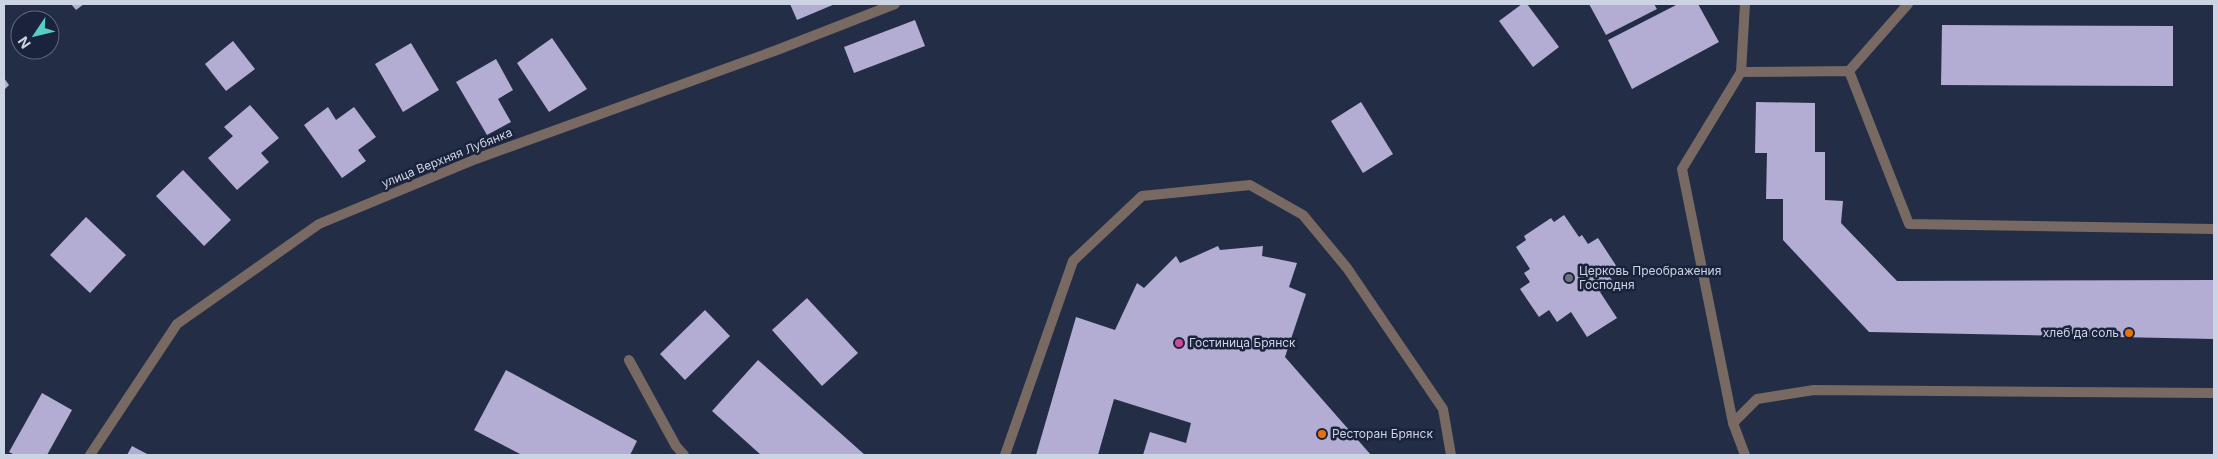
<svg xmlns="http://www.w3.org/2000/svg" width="2218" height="459" viewBox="0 0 2218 459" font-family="Inter,sans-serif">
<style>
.building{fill:#b3acd3}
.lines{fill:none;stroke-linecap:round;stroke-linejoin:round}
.lane{stroke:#786963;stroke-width:10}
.street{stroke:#786963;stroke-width:10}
.worship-dot{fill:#6b7280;stroke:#1a233b;stroke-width:2}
.food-dot{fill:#e8710a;stroke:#1a233b;stroke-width:2}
.hotel-dot{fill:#d1479c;stroke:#1a233b;stroke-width:2}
.labels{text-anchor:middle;stroke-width:5;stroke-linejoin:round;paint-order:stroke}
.street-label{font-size:12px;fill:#ccd3e3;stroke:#1a233b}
.poi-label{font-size:12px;fill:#ccd3e3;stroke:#1a233b;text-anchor:start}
</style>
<rect width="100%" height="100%" fill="#232d45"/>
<g class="building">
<path d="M71,4H84L76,10Z"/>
<path d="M790,4H835L797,20Z"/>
<path d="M1522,4H1527L1559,47L1533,67L1499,21Z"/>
<path d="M1589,4H1654L1657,9L1606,35Z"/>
<path d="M1678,4H1698L1719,42L1632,89L1608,40Z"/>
<path d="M915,20L925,46L854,73L844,47Z"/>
<path d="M1942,25L2173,26V86L1941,85Z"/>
<path d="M552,38L587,89L549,112L517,63Z"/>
<path d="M233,41L255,69L226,91L205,64Z"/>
<path d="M411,43L439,90L403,112L375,64Z"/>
<path d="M496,59L513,90L498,99L511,122L487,135L456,82Z"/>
<path d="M4,78L9,85L4,90Z"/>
<path d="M1361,102L1393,154L1363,173L1331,121Z"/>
<path d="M1756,102L1815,103V152H1825V200L1843,201L1841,223L1897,281L2214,280V339L1869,332L1783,240V199H1766L1767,153H1755Z"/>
<path d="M250,105L279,138L261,153L269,162L237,190L208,158L233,136L224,127Z"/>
<path d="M328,107L336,120L354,107L376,137L358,150L366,161L342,178L304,125Z"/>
<path d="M183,170L231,220L204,246L156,196Z"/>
<path d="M1564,215L1579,237L1582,235L1588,244L1598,238L1617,267L1607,273L1614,283L1600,292L1617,318L1587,337L1571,312L1557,322L1549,310L1539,317L1520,289L1530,282L1524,273L1530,269L1516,247L1526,240L1524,236L1551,218L1554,222Z"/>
<path d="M86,217L126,255L90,293L50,255Z"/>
<path d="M1218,246L1220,250L1263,246L1262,256L1297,263L1289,287L1306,294L1285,357L1371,455H1143L1150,432L1186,443L1191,423L1114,399L1098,455H1036L1076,317L1115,330L1137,283L1144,288L1176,256L1180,263Z"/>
<path d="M807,298L858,353L822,386L772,330Z"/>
<path d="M705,310L730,336L685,380L660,354Z"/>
<path d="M758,360L865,455H761L712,411Z"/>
<path d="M506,370L637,441L630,455H522L474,430Z"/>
<path d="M42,393L72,410L47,455H15L9,452Z"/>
<path d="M132,446L149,455H127Z"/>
</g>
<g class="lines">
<g class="lane">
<path d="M1849,71L1908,4"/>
<path d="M1741,72L1745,4"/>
<path d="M629,360L676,446L684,455"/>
<path d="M1733,423L1682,169L1741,72L1849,71L1909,224L2214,229"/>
<path d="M1005,455L1073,261L1142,196L1250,185L1303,215L1347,268L1443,409L1451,455"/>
<path d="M1745,455L1733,423L1757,399L1814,390L2214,393"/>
</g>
<path class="street" d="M90,455L177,324L319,224L476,159L777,50L895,4"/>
</g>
<circle class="worship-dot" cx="1569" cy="278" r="5"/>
<g class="food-dot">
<circle cx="2129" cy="333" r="5"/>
<circle cx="1322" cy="434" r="5"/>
</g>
<circle class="hotel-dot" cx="1179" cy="343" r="5"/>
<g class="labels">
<g class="street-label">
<text transform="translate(447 158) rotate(-22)" y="4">улица Верхняя Лубянка</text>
</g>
<g class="poi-label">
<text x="1579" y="275">Церковь Преображения<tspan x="1579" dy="14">Господня</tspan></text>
<text x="2119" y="337" text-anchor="end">хлеб да соль</text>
<text x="1189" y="347">Гостиница Брянск</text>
<text x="1332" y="438">Ресторан Брянск</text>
</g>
</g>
<rect width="2218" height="459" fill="none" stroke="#ccd3e3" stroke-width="10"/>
<g transform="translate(35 35) rotate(235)"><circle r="24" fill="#1a233b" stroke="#61697e"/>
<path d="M0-4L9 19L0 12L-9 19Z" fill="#56cec4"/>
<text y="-8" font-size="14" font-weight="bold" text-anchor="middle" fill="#ccd3e3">N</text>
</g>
</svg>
